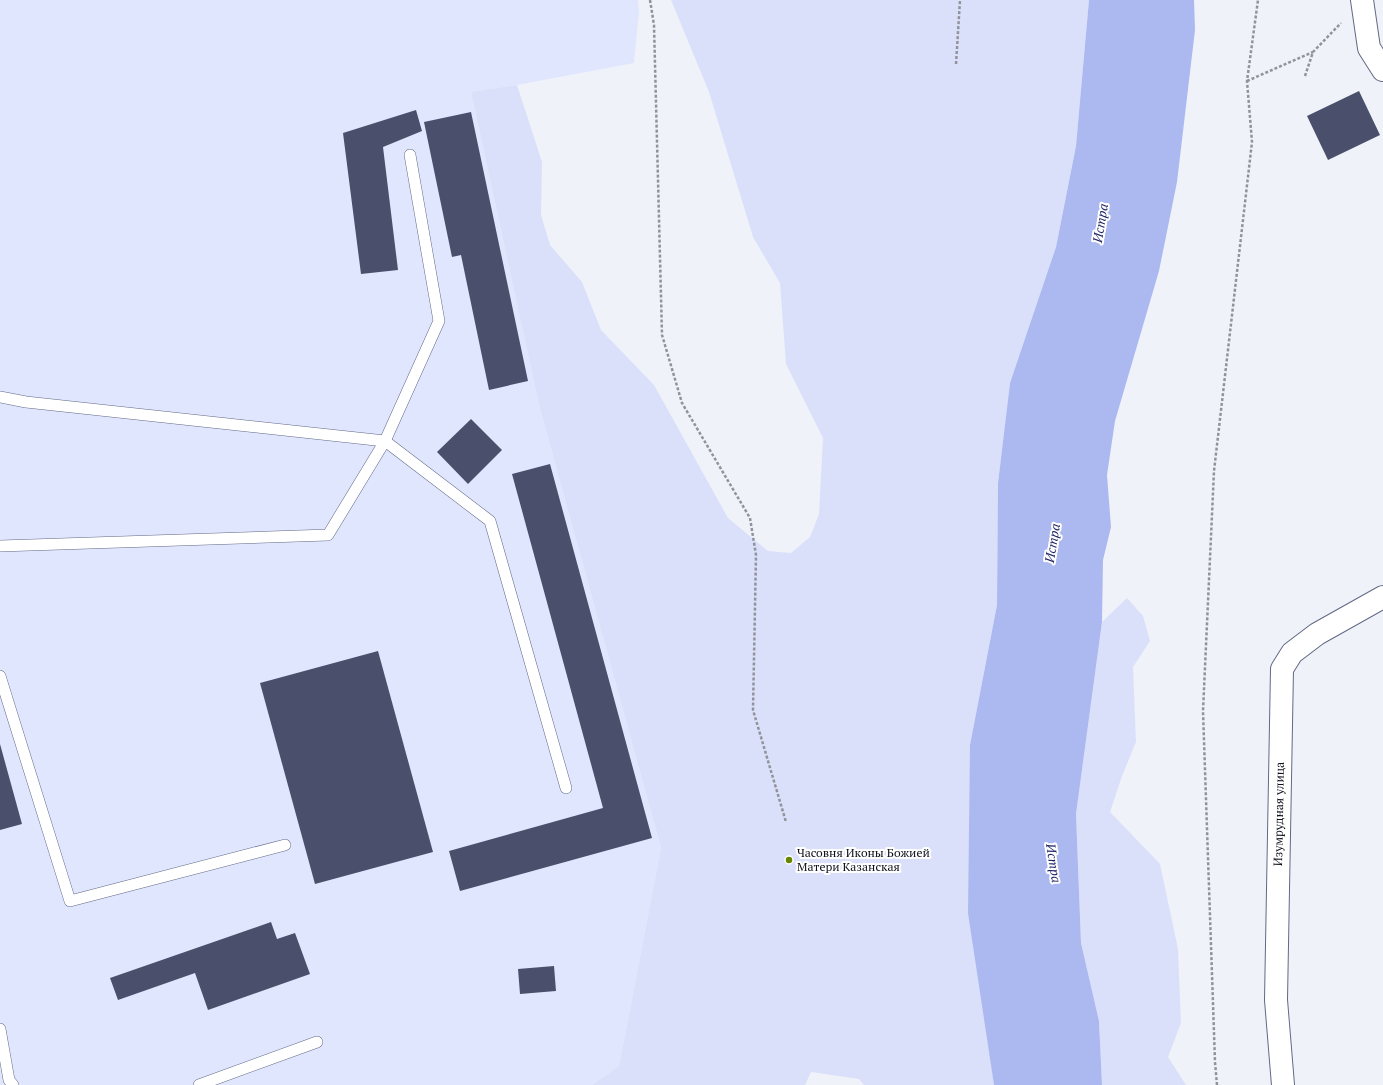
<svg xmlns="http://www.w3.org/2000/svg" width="1383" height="1085" viewBox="0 0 1383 1085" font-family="'PT Serif',serif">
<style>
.built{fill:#e0e6fe}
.green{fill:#dae0fa}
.water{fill:#acb9f0}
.building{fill:#4a506b}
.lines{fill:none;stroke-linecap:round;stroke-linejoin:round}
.lane-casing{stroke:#626985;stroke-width:12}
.street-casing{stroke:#626985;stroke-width:24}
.path{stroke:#91939b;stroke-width:2.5;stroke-dasharray:3 2;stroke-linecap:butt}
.lane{stroke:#fff;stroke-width:11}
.street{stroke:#fff;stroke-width:22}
.poi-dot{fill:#668600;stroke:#fff;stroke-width:1.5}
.labels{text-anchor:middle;stroke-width:4;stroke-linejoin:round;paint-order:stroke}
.street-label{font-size:12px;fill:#0e101b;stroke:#fff}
.poi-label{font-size:12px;fill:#0e101b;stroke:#fff;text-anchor:start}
.water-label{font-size:13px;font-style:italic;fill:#212766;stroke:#fff}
</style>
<rect width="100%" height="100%" fill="#f0f2f9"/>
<path class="built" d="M0,0H638L639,12L634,63L517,85L471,92L539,405L661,848L619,1066L592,1085H0Z"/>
<g class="green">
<path d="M671,0H1089L1076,146L1056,247L1010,383L998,483L997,605L970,745L986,1026L994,1085H864L859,1079L811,1072L805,1085H592L619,1066L661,848L539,405L471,92L517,85L542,162L541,215L550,245L582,282L601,330L654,385L728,518L768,551L791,553L810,537L819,514L823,438L786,364L780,283L753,237L709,92Z"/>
<path d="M1127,598L1143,616L1150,641L1133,667L1136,742L1122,776L1110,812L1160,864L1178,949L1181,1023L1168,1057L1186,1085H1102L1099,1021L1081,943L1076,814L1102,622Z"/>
</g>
<path class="water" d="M1089,0H1194L1195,30L1177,182L1159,271L1115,421L1107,475L1111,527L1103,560L1102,622L1076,814L1081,943L1099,1021L1102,1085H994L968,913L970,745L997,605L998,483L1010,383L1056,247L1076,146Z"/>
<g class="building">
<path d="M1359,91L1380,135L1328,160L1307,116Z"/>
<path d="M416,110L422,131L383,147L398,270L361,274L343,133Z"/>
<path d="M471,112L528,381L489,390L461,255L452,257L424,122Z"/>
<path d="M471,419L502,450L468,484L437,452Z"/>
<path d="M550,464L652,838L460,891L449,851L603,808L512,474Z"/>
<path d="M378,651L433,852L315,884L260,683Z"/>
<path d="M0,744L22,824L0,830Z"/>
<path d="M271,922L277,939L295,933L310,974L208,1010L195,973L118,1000L110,978Z"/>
<path d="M554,966L556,991L520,994L518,969Z"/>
</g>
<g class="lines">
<g class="lane-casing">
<g id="lane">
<path d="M0,397L26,402L385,441L439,321L410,155"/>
<path d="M0,546L328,535L385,441L490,521L566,788"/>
<path d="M0,676L70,901L285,845"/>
<path d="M0,1029L9,1080L13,1085"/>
<path d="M199,1085L317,1042"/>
</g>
</g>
<g class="street-casing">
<g id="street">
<path d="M1362,0L1369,48L1383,70"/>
<path d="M1283,1085L1276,1000L1282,669L1292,653L1317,634L1383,597"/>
</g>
</g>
<g class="path">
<path d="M650,0L654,25L662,335L682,403L750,518L756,555L753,710L786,822"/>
<path d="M956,64L960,0"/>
<path d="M1305,76L1313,52L1341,23"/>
<path d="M1247,81L1313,52"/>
<path d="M1217,1085L1215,1062L1203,711L1214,471L1252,142L1247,81L1258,0"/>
</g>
<use href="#lane" class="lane"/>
<use href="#street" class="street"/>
</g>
<circle class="poi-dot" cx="789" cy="860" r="4"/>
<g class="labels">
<g class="street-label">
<text transform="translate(1279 814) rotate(-89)" y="4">Изумрудная улица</text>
</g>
<g class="poi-label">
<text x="797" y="857">Часовня Иконы Божией<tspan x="797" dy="14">Матери Казанская</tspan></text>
</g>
<g class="water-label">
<text transform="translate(1100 223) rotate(-81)" y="5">Истра</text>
<text transform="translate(1052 543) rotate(-81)" y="5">Истра</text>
<text transform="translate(1054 863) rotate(81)" y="5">Истра</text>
</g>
</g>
</svg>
